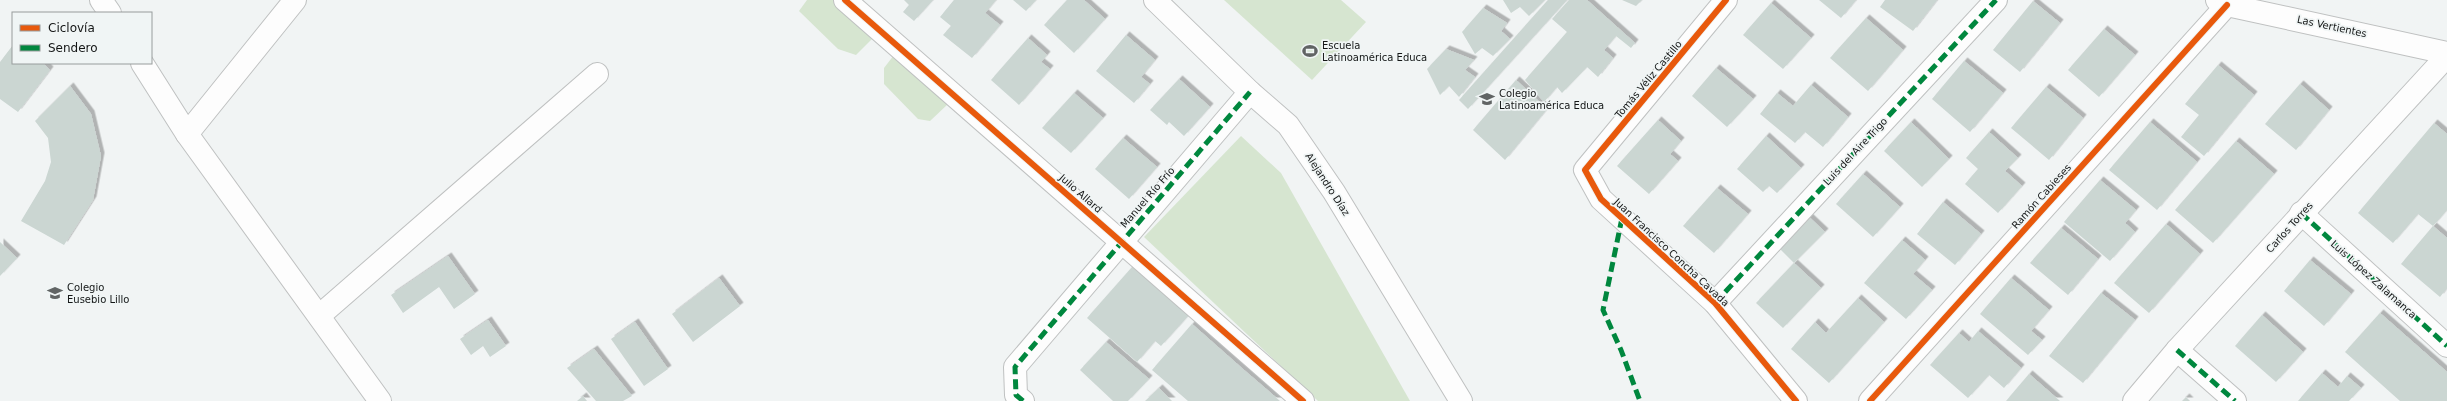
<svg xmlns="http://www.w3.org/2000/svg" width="2447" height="401" viewBox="0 0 2447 401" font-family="'DejaVu Sans',sans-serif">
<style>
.green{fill:#d6e5d0}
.building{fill:#cbd6d2;filter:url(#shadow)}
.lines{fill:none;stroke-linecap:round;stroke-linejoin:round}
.street-casing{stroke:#bfc1c1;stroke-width:24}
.street{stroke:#fdfdfd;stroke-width:22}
.quiet{stroke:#00873e;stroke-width:5;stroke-dasharray:10 5;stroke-linecap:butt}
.cycleway-casing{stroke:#f0f5f5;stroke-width:8}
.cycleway{stroke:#e8590c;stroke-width:6}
.labels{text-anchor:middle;stroke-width:3.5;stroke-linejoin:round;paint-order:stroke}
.street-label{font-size:10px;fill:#141616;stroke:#f0f5f5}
.poi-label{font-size:10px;fill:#141616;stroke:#f0f5f5;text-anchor:start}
</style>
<defs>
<filter id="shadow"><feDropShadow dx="3.5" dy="-3.5" stdDeviation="0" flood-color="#0004"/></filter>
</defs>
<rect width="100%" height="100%" fill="#f1f4f4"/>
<g class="green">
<path d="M807,0H833L874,37L856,55L838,49L799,11Z"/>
<path d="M1224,0H1341L1366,22L1312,80Z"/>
<path d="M894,55L948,104L930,121L918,119L884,84V68Z"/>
<path d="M1241,136L1281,173L1410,401H1318L1144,237Z"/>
</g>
<g class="building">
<path d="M904,0H933L914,21L903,12L909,5Z"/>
<path d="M954,0H996L985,13L1000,25L972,58L943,35L951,26L940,17Z"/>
<path d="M1013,0H1036L1026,11Z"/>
<path d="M1067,0H1084L1105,19L1074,53L1044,25Z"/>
<path d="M1503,0H1545L1529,16L1520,7L1511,13Z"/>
<path d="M1548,0H1567L1468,109L1459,100Z"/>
<path d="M1569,0H1587L1635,43L1631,48L1616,36L1604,50L1613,58L1598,77L1587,67L1562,93L1557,87L1544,102L1525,80L1567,32L1552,19Z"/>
<path d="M1622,0H1642L1636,6Z"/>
<path d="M1819,0H1856L1841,18Z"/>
<path d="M1885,0H1937L1913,31L1880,7Z"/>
<path d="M2033,1L2060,23L2020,72L1993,50Z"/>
<path d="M1771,3L1811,38L1783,69L1743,35Z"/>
<path d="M1483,8L1507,23L1501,31L1510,39L1493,56L1482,48L1475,54L1462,32Z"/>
<path d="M1866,18L1903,50L1868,91L1830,58Z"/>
<path d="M2104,29L2135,55L2099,97L2068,70Z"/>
<path d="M1126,35L1155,60L1141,77L1150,84L1134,103L1096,71Z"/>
<path d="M1028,38L1047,55L1041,62L1050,69L1019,105L991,80Z"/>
<path d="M13,45V63H43L50,70L18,112L0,99V62Z"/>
<path d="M1446,49L1474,60L1465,70L1475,77L1459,97L1449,86L1440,95L1427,69Z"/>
<path d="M1964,61L2003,93L1970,132L1932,99Z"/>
<path d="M2218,65L2254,95L2204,156L2181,137L2199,115L2185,104Z"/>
<path d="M1716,68L1753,99L1727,127L1692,96Z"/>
<path d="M1179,79L1210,107L1184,136L1169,122L1167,125L1150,110Z"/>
<path d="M1516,80L1547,109L1505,160L1473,130Z"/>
<path d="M2300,84L2329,110L2296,150L2265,124Z"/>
<path d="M1811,85L1848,117L1823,147L1805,132L1795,143L1760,114L1777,93L1793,106Z"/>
<path d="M70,86L91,114L101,156L93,200L64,245L21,221L45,181L51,162L48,138L35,121Z"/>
<path d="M2046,87L2083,118L2049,160L2011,128Z"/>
<path d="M1074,93L1103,118L1071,153L1042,128Z"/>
<path d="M1658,120L1681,141L1670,154L1678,161L1649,194L1617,166Z"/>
<path d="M1911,122L1949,159L1922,187L1884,151Z"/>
<path d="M2150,122L2197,162L2157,210L2109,170Z"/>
<path d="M2434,123L2447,134V210L2433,226L2418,214L2393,243L2358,213Z"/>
<path d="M1989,132L2018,158L2005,171L2022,186L1998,213L1965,184L1978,169L1966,158Z"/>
<path d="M1766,136L1801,168L1777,193L1769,186L1763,192L1737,169Z"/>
<path d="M1123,138L1157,167L1129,199L1095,169Z"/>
<path d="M2236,141L2274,174L2213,243L2175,210Z"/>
<path d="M1863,174L1900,207L1873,237L1836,204Z"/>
<path d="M2100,180L2136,210L2125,223L2135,232L2110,261L2064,222Z"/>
<path d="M1717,188L1748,214L1714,253L1683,226Z"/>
<path d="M1943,202L1981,234L1955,265L1917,234Z"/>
<path d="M1808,216L1825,232L1794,263L1778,247Z"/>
<path d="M2166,224L2200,254L2149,313L2114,283Z"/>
<path d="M2433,226L2447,238V288L2440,297L2401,264Z"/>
<path d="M2061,228L2098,259L2068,295L2030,263Z"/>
<path d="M1902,240L1925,260L1913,274L1932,290L1906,319L1864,283Z"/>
<path d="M0,242L17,258L0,276Z"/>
<path d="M448,256L475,294L454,309L439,287L403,313L391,295Z"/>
<path d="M2310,260L2351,294L2324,326L2284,291Z"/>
<path d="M1794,263L1821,288L1783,328L1756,303Z"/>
<path d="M1133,266L1189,315L1161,346L1155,341L1137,362L1087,318Z"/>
<path d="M719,278L740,306L693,342L672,314Z"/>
<path d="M2011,278L2049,310L2031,331L2042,340L2028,355L1980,314Z"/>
<path d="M2101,293L2135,320L2083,383L2049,356Z"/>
<path d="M1858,298L1884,322L1829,383L1791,349L1815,322L1826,333Z"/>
<path d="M2380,313L2447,372V401H2400L2345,352Z"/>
<path d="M2262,315L2303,352L2276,382L2235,346Z"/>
<path d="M488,320L506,346L490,357L483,346L471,355L460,339Z"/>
<path d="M635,322L668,369L644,386L611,339Z"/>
<path d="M1192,324L1244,370L1280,401H1188L1152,370Z"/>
<path d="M1978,331L2021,368L2004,388L1989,375L1968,398L1930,365L1959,333L1969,342Z"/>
<path d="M1106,342L1149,379L1128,401H1113L1080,370Z"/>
<path d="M594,349L632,396L623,401H596L567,368Z"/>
<path d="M2322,373L2338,387L2347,376L2361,388L2349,401H2298Z"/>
<path d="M2029,374L2060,401H2006Z"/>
<path d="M1159,388L1172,401H1145Z"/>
<path d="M583,396L587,401H577Z"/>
<path d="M2186,397L2190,401H2182Z"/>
</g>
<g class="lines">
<g class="street-casing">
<g id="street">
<path d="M101,0L110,13"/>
<path d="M845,0L1303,401"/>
<path d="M1155,0L1250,92L1288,125L1334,192L1461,401"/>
<path d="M1726,0L1585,170L1601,199L1715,303L1796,401"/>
<path d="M2217,0L2227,5L2447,53"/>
<path d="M142,63L187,134L380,401"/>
<path d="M187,134L295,0"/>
<path d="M2301,213L2447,346"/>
<path d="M1715,303L1996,0"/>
<path d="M319,316L597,74"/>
<path d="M2177,350L2235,401"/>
<path d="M1023,401L1016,395L1015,367L1250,92"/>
<path d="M1870,401L2227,5"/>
<path d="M2134,401L2177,350L2447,56"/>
</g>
</g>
<use href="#street" class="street"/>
<g class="quiet">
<path d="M2301,213L2447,346"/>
<path d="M1622,218L1603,310L1621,350L1640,401"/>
<path d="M1715,303L1996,0"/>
<path d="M2177,350L2235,401"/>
<path d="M1023,401L1016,395L1015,367L1250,92"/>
</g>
<g class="cycleway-casing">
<g id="cycleway">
<path d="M845,0L1303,401"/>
<path d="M1726,0L1585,170L1601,199L1715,303L1796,401"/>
<path d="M1870,401L2227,5"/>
</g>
</g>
<use href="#cycleway" class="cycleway"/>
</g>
<defs>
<g id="stadium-bare" transform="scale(1.2)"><path d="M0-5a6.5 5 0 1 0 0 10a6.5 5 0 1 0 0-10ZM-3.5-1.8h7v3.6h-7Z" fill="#616464" stroke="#f0f5f5" stroke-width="2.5" paint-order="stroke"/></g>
<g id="school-bare" transform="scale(1.2)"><path d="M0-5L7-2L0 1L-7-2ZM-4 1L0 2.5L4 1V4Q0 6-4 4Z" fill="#616464" stroke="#f0f5f5" stroke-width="2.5" paint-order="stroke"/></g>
</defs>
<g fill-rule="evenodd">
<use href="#stadium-bare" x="1310" y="51"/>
<use href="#school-bare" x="1487" y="99"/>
<use href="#school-bare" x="55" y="293"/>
</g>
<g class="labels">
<g class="street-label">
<text transform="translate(2332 26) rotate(12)" y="4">Las Vertientes</text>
<text transform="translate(1648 79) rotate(-50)" y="4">Tomás Véliz Castillo</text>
<text transform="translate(1855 151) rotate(-47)" y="4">Luis del Aire Trigo</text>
<text transform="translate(1328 184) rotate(57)" y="4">Alejandro Díaz</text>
<text transform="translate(1081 193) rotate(41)" y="4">Julio Allard</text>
<text transform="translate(2041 196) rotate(-48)" y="4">Ramón Cabieses</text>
<text transform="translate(1147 197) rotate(-49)" y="4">Manuel Río Frío</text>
<text transform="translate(2289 227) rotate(-48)" y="4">Carlos Torres</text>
<text transform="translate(1672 252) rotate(43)" y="4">Juan Francisco Concha Cavada</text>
<text transform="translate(2374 279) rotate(42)" y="4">Luis López Zalamanca</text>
</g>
<g class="poi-label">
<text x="1322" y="49">Escuela<tspan x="1322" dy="12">Latinoamérica Educa</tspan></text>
<text x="1499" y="97">Colegio<tspan x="1499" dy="12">Latinoamérica Educa</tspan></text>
<text x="67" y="291">Colegio<tspan x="67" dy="12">Eusebio Lillo</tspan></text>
</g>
</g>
<rect x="12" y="12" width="140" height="52" fill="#f0f5f5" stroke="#989c9c"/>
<rect x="20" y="25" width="20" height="6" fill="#e8590c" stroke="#989c9c"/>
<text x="48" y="32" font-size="12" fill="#141616">Ciclovía</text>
<rect x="20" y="45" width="20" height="6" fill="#00873e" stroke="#989c9c"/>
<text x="48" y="52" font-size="12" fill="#141616">Sendero</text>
</svg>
